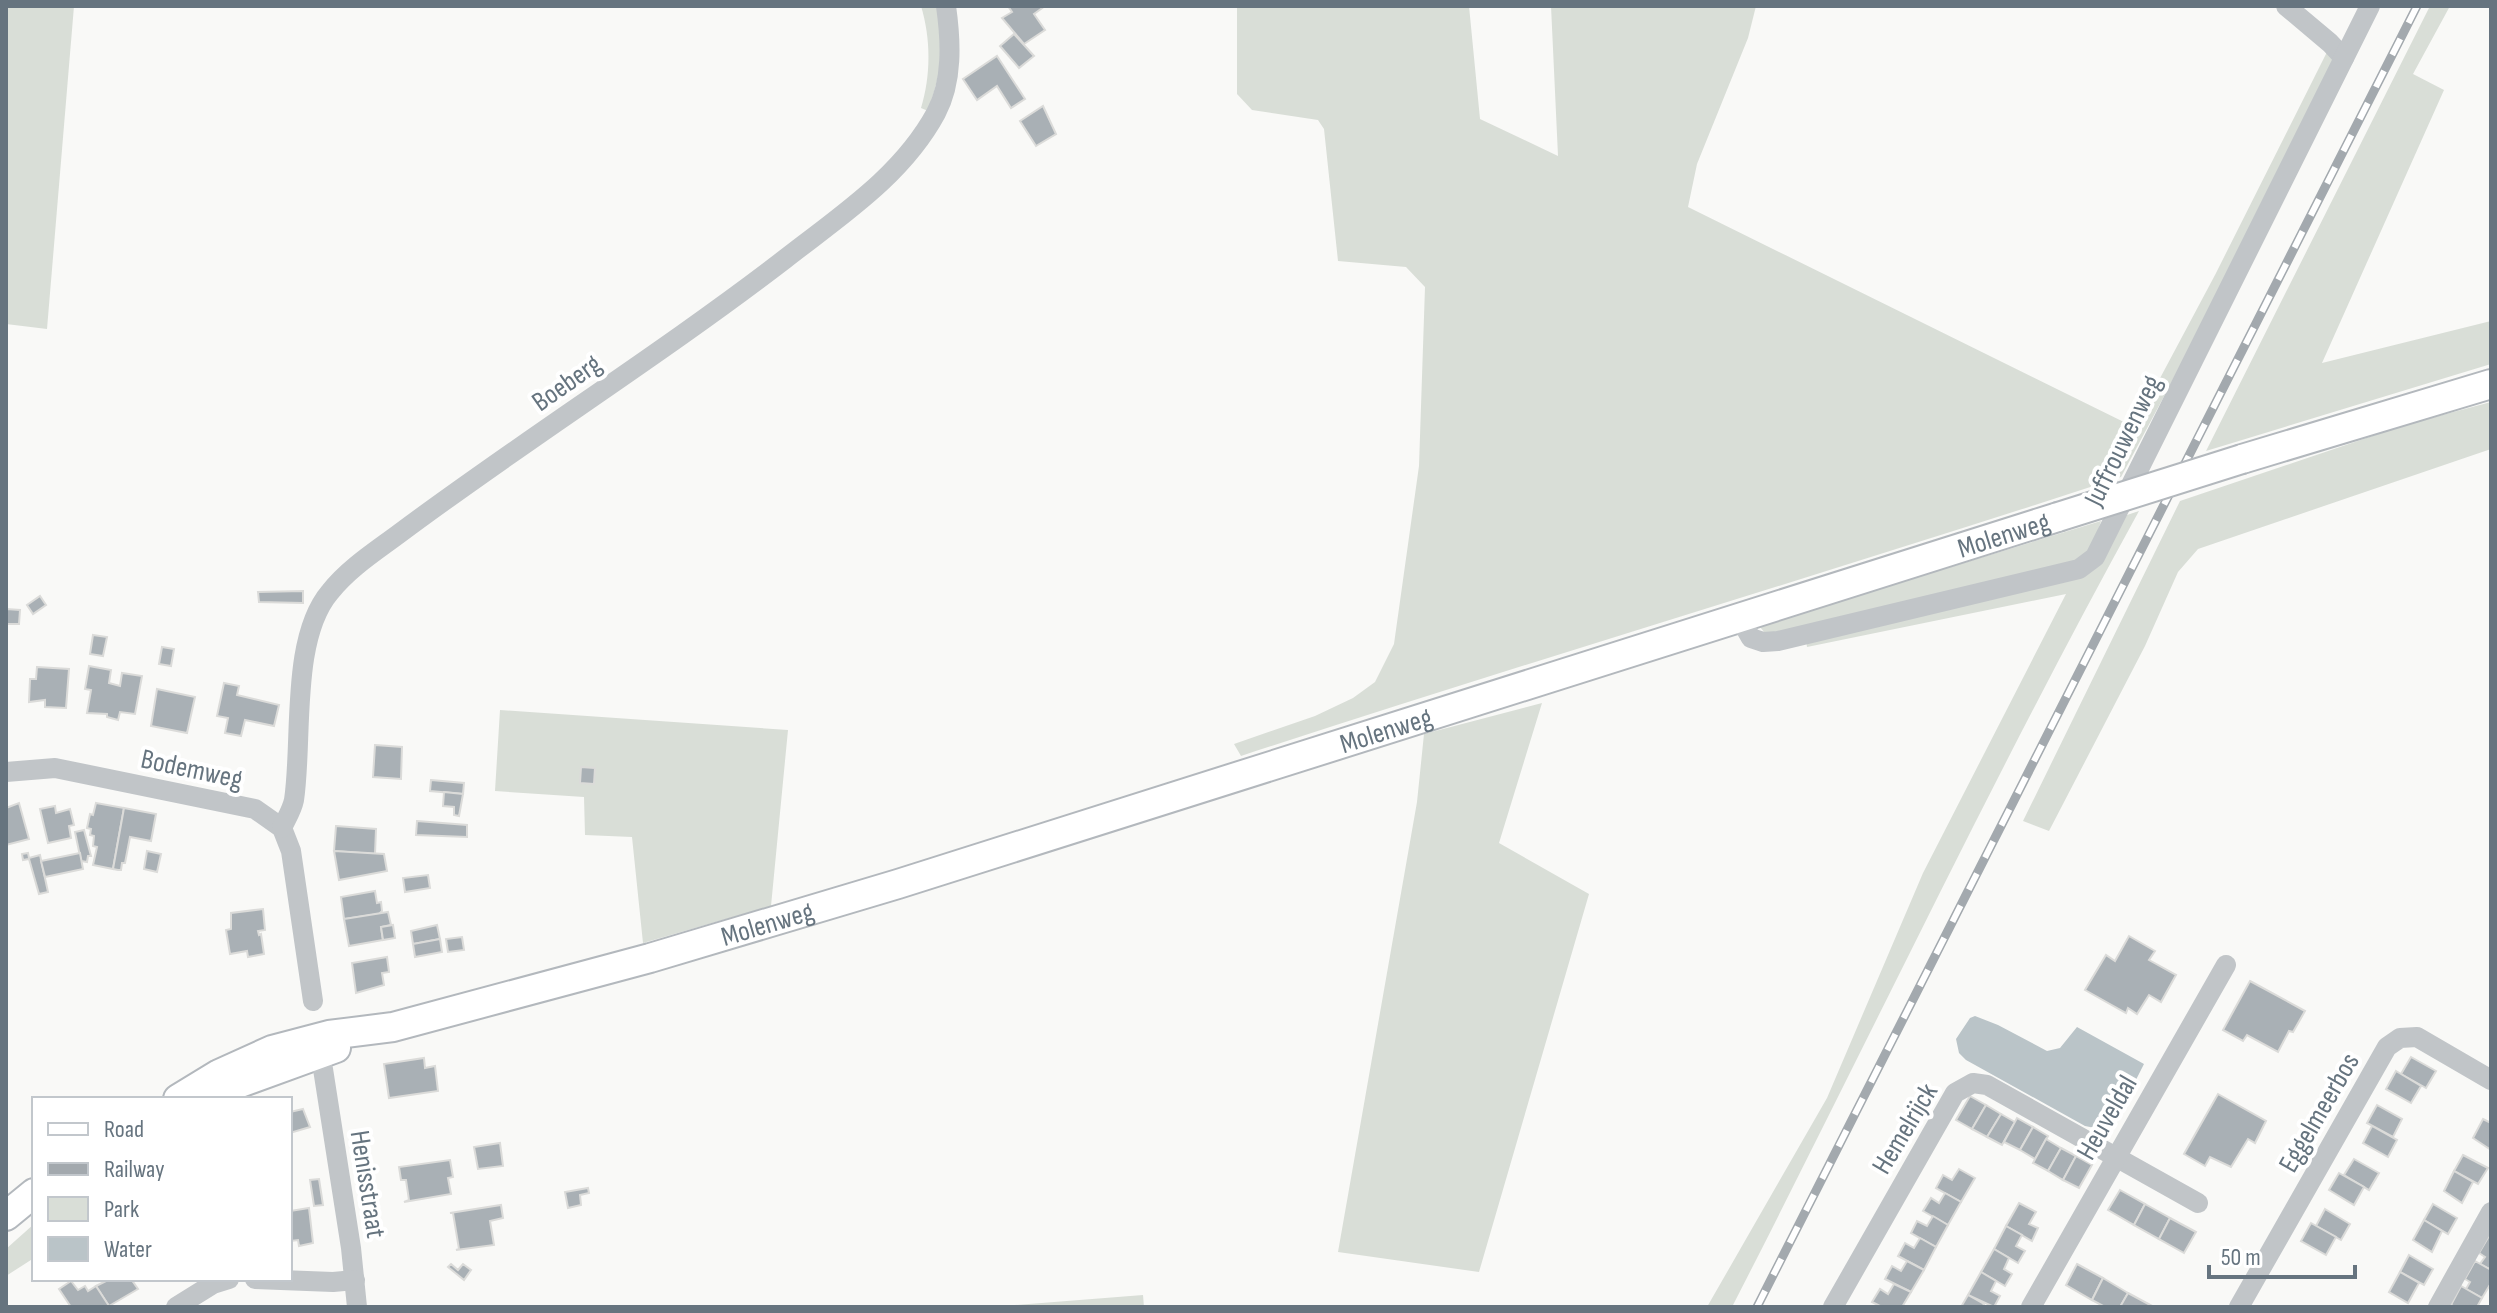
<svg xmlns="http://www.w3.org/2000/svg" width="2497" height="1313" viewBox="0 0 2497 1313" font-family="'Sofia Sans Condensed',sans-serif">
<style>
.green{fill:#d9ded7}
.water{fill:#bac4c8}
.building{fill:#a9b0b5;stroke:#dbdbd9;stroke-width:2}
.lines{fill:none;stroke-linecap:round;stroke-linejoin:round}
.secondary-casing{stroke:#b3b8bd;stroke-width:32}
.street{stroke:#c1c5c8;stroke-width:20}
.secondary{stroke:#fff;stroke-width:28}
.rail-casing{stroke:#a3a9ae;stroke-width:9}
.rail{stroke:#fff;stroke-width:6;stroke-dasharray:18;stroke-linecap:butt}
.secondary-bridge-casing{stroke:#b3b8bd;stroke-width:32;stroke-linecap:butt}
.secondary-bridge{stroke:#fff;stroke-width:28}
.labels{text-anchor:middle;stroke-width:8;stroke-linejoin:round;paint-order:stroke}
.street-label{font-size:28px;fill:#66747f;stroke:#fff}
</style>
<rect width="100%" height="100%" fill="#f9f9f7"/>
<g class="green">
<path d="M6,6H74L47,329L6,324Z"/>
<path d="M921,6H937C945,50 942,69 928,111L921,108C931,76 931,39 921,6Z"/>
<path d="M1237,6H1469L1480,119L1558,156L1551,6H1756L1748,38L1697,164L1688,207L2134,427L2215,275L2327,52L2332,58V66L2226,280L2121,477C1828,573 1533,660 1241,756L1234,744L1315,716L1353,698L1375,682L1394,644L1419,466L1425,287L1406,267L1338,261L1324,129L1318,120L1252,110L1237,94Z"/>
<path d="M2430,6H2450L2413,74L2444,90L2322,363L2491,321V364L2206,451Z"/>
<path d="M2491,402V449L2198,549L2178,572L2145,646L2049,831L2023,821L2180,501L2405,425Z"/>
<path d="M2139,511C1995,772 1868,1042 1732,1307H1707L1827,1098L1923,873L2066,594L1807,647L1806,640L2071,579L2124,516Z"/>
<path d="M2101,521L2094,543L2081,560L1775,634L1765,633L1760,627L1764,624Z"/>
<path d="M1542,703L1499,843L1589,894L1479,1272L1338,1252L1417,802L1424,734Z"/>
<path d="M500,710L788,730L771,906L643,943L632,837L585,835L584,797L495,791Z"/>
<path d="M34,1224V1258L6,1276V1249Z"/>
<path d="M1143,1295L1144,1307H989Z"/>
</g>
<path class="water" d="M1975,1016L1998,1025L2047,1051L2060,1048L2077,1027L2144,1064L2110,1131L2085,1126L1966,1060L1959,1053L1956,1039L1970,1018Z"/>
<g class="building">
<path d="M1008,6H1045L1034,14L1045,30L1024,44L1002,18L1012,12Z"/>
<path d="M1014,34L1034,56L1019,68L1000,46Z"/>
<path d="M997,56L1025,99L1011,108L997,86L977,100L963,79Z"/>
<path d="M1043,106L1056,134L1036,146L1020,121Z"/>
<path d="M303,591V603L259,602L258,592Z"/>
<path d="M40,596L46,605L33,614L27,605Z"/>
<path d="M6,609L20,610L19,624H6Z"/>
<path d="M93,635L107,637L103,656L90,654Z"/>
<path d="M162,647L174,649L171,666L159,664Z"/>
<path d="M89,666L111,670L109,683L120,686L122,673L142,676L135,714L120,712L118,720L107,717V714L87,713L91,690L85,689Z"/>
<path d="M37,667L69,669L66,708L45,707V700L29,702L30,679H36Z"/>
<path d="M224,683L239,686L237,695L279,705L274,726L245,720L241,736L225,733L228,718L217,716Z"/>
<path d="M157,689L195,697L187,733L151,726Z"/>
<path d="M375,745L402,747L401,779L373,777Z"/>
<path d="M581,767L595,768L594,784L580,783Z"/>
<path d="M431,780L464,783L463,794L430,791Z"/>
<path d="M444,792L463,794L459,816L454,815V807L443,806Z"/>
<path d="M19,803L29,839L6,845V808Z"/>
<path d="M96,803L124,808L113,869L93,865L97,847L93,846L94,836L90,835L91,829L87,828L90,814L93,815Z"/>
<path d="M55,806L56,813L70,809L74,825L69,826L71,838L48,843L40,809Z"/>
<path d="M124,808L156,814L151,841L130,837L125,863H122L121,870H118L113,869Z"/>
<path d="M417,821L467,825V837L416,835Z"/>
<path d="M336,826L376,829L375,854L334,851Z"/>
<path d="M84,830L91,856H88L87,862L81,861L75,832Z"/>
<path d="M147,851L161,854L157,872L144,869Z"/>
<path d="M334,851L384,854L387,871L339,880Z"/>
<path d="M28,853L29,858L40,855L48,892L39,894L29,859L23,860L22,854Z"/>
<path d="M80,853L83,869L45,877L41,861Z"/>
<path d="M428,875L430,888L405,892L403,878Z"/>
<path d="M375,891L377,903L381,902L382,911L379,914L344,919L341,897Z"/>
<path d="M263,909L265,930L258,931L259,935L261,934L264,954L248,957L247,951L230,954L226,930L231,929V913Z"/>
<path d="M388,912L391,925L381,927L383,940L349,946L344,919Z"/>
<path d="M393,925L395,938L383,940L381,927Z"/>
<path d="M437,925L440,939L413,944L411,931Z"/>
<path d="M2129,936L2155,951L2149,960L2176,975L2161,1002L2149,995L2137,1014L2128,1008L2126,1013L2085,990L2106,955L2115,961Z"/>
<path d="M462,937L464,950L448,952L446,939Z"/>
<path d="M440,939L442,952L415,957L413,944Z"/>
<path d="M387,957L389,972L382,973L384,985L356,993L352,963Z"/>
<path d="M2250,981L2305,1011L2293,1032L2289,1031L2278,1052L2247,1035L2243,1041L2223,1030Z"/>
<path d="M2411,1057L2436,1071L2426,1088L2401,1074Z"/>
<path d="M424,1058L425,1068L435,1066L438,1091L389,1098L384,1064Z"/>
<path d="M2396,1071L2421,1086L2411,1103L2386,1089Z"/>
<path d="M2218,1094L2266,1121L2255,1143L2248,1139L2231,1167L2210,1157L2205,1166L2184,1154Z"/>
<path d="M1970,1096L1986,1105L1972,1129L1956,1120Z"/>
<path d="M1986,1105L2001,1114L1987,1137L1972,1129Z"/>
<path d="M2377,1105L2402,1119L2393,1137L2367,1123Z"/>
<path d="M303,1109L310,1127L290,1133V1112Z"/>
<path d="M2001,1114L2015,1122L2002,1145L1987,1137Z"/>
<path d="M2017,1118L2033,1127L2020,1150L2004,1142Z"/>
<path d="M2483,1119L2491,1123V1150L2473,1138Z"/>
<path d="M2372,1126L2397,1140L2388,1157L2363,1143Z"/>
<path d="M2033,1127L2048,1136L2035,1159L2020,1150Z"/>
<path d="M2046,1139L2061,1148L2048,1171L2033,1163Z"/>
<path d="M500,1143L503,1166L478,1169L474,1147Z"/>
<path d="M2061,1148L2076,1156L2063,1180L2048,1171Z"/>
<path d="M2463,1155L2488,1168L2478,1184L2454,1171Z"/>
<path d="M2076,1156L2092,1165L2079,1188L2063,1180Z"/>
<path d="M2354,1159L2379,1173L2369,1190L2344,1175Z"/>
<path d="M450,1160L453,1177L448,1178L451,1194L404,1202L409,1200L406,1180H401L399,1167Z"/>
<path d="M1959,1169L1975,1178L1961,1202L1936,1188L1943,1175L1952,1180Z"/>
<path d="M2454,1171L2473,1182L2462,1203L2444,1191Z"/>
<path d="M2339,1173L2364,1187L2354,1205L2329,1190Z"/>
<path d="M319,1179L323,1205L314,1206L310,1180Z"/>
<path d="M588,1188L589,1193L580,1195L581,1205L568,1208L565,1192Z"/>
<path d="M2120,1190L2145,1204L2134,1225L2108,1210Z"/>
<path d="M1945,1193L1961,1202L1948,1225L1923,1211L1931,1198L1939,1203Z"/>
<path d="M2019,1203L2036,1212L2029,1224L2038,1228L2032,1241L2006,1226Z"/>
<path d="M2145,1204L2170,1218L2159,1239L2134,1225Z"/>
<path d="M2433,1204L2457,1218L2448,1234L2424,1220Z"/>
<path d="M501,1205L503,1218L490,1221L494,1245L456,1250L459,1249L453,1213H450Z"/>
<path d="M309,1208L313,1243L299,1246L298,1240L290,1241V1211Z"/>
<path d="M2325,1209L2350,1224L2341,1240L2316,1226Z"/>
<path d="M1933,1216L1948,1225L1936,1247L1911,1233L1917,1221L1927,1226Z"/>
<path d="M2170,1218L2196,1232L2184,1253L2159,1239Z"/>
<path d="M2424,1220L2442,1231L2432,1252L2413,1240Z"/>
<path d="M2311,1223L2336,1237L2326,1255L2301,1241Z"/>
<path d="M2006,1226L2022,1235L2016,1246L2025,1251L2018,1263L1994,1249Z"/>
<path d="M2489,1236L2491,1237V1270L2480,1264L2485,1257L2479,1253Z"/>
<path d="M1920,1238L1936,1247L1924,1270L1898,1256L1905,1243L1914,1248Z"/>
<path d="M1994,1249L2009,1258L2004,1269L2012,1274L2005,1286L1981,1272Z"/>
<path d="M2409,1255L2433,1269L2424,1285L2400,1272Z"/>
<path d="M1907,1261L1924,1270L1911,1292L1885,1279L1892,1266L1901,1271Z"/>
<path d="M2475,1261L2491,1270V1283L2482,1298L2466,1289L2470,1282L2465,1279Z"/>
<path d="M451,1264L458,1270L463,1264L471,1270L464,1280L448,1267Z"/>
<path d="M2077,1264L2103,1278L2092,1300L2066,1285Z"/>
<path d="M1981,1272L1996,1281L1991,1291L2000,1296L1994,1307L1968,1295Z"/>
<path d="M2400,1272L2419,1283L2408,1303L2389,1292Z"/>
<path d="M2103,1278L2128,1293L2120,1307H2105L2092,1300Z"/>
<path d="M110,1279H131L138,1289L109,1306L96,1286Z"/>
<path d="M71,1281L78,1290L85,1286L88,1291L96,1286L109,1306L71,1307L59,1289Z"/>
<path d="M1894,1284L1911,1292L1902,1307H1882L1872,1302L1880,1289L1888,1294Z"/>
<path d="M2461,1286L2482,1298L2477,1307H2455L2451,1305Z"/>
<path d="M2128,1293L2154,1307H2120Z"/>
<path d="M1968,1295L1984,1304L1982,1307H1961Z"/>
</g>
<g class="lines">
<g class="secondary-casing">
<g id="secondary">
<path d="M2242,459L2491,384"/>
<path d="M210,1094L336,1048"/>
<path id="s1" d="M178,1099L219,1074L272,1050L329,1035L393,1027L650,958L898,884L2058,517"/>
<path d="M6,1216L34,1193"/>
</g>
</g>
<g class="street">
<path d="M2286,6L2330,43L2344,58"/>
<path d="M1739,617L1751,638L1763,642L1778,641L2079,569L2095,557L2370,6"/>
<path d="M6,772L55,768L255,809L282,828L291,851L313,1001"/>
<path d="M282,828C286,819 292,810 294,800C303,741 290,639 330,592C349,568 376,551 400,533C526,439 660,355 785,259C840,216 902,176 936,113C953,81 951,41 946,6"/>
<path d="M323,1069L351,1248L357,1307"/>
<path d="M255,1279L333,1282L355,1280"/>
<path d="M176,1307L213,1284L229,1279"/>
<path d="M1833,1307L1955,1093L1973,1083L1987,1085L2198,1203"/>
<path d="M2031,1307L2226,965"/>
<path d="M2239,1307L2387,1047L2400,1038L2417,1037L2491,1080"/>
<path d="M2438,1307L2491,1212"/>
</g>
<use href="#secondary" class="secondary"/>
<g class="rail-casing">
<path id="rail" d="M1757,1307L2417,6"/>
</g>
<use href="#rail" class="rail"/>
<g class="secondary-bridge-casing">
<path id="secondary-bridge" d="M2058,517L2242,459"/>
</g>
<use href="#secondary-bridge" class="secondary-bridge"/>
</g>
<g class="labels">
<g class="street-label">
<text transform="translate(566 382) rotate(-35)" y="10">Boeberg</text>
<text transform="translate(2122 440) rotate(-64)" y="10">Juffrouwenweg</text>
<text dy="10" stroke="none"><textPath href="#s1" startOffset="1914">Molenweg</textPath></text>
<text dy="10" stroke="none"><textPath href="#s1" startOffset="1266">Molenweg</textPath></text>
<text transform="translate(192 768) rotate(12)" y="10">Bodemweg</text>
<text dy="10" stroke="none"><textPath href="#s1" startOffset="618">Molenweg</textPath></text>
<text transform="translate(2318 1112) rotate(-60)" y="10">Eggelmeerbos</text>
<text transform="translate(2106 1117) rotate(-60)" y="10">Heuveldal</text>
<text transform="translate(1904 1128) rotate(-59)" y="10">Hemelrijck</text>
<text transform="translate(369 1184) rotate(81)" y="10">Henisstraat</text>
</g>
</g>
<rect width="2497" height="1313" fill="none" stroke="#66747f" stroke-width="16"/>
<rect x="32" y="1097" width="260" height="184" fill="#ffffff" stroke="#c2c7cc" stroke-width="2"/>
<rect x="48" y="1123" width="40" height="12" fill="#ffffff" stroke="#c2c7cc" stroke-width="2"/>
<text x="104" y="1137" font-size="24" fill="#66747f">Road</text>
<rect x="48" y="1163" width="40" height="12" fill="#a3a9ae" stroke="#c2c7cc" stroke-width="2"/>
<text x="104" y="1177" font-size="24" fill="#66747f">Railway</text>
<rect x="48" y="1197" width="40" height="24" fill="#d9ded7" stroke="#c2c7cc" stroke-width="2"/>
<text x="104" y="1217" font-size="24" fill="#66747f">Park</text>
<rect x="48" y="1237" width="40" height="24" fill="#bac4c8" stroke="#c2c7cc" stroke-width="2"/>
<text x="104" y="1257" font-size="24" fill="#66747f">Water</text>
<path d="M2209 1265v12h146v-12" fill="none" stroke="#66747f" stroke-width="4"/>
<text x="2221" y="1265" font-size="24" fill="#66747f" stroke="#ffffff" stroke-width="6" paint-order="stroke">50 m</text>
</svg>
